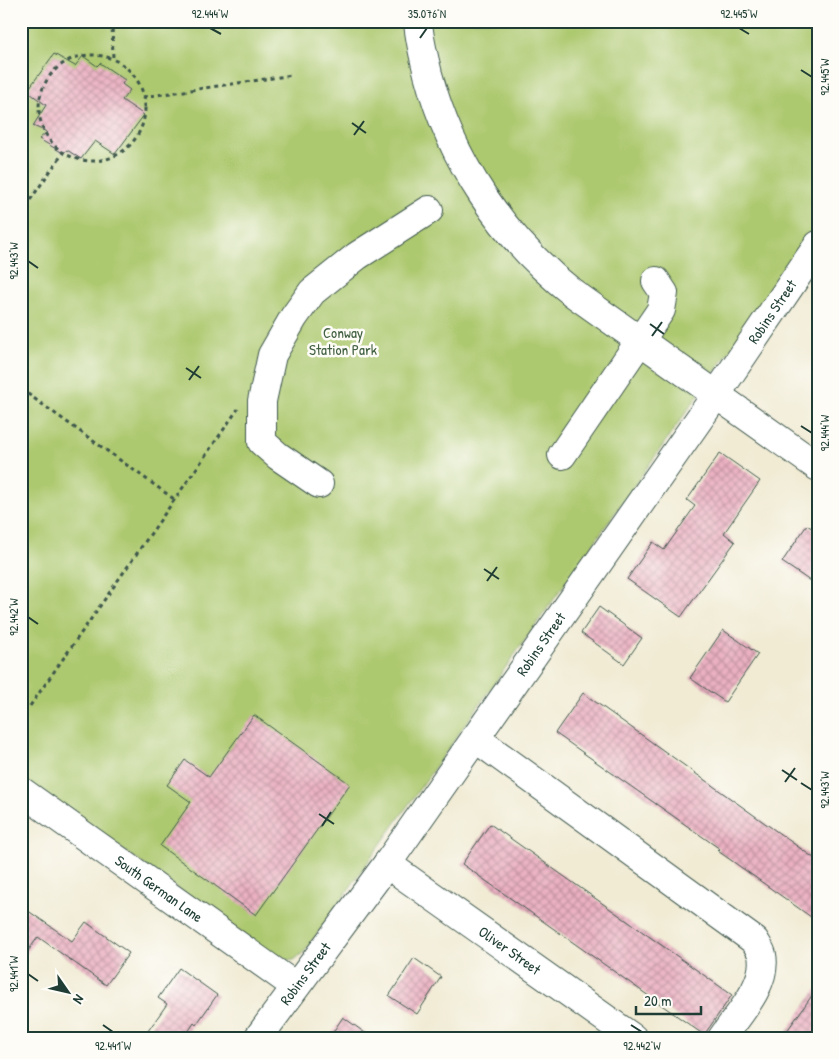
<svg xmlns="http://www.w3.org/2000/svg" width="839" height="1059" viewBox="0 0 839 1059" font-family="'Patrick Hand',sans-serif">
<style>
.green{fill:#adc970;stroke:#668352}
.building{fill:url(#building-cross-hatch)}
.lines{fill:none;stroke-linecap:round;stroke-linejoin:round}
.minor-casing{stroke:#3e574c;stroke-width:30}
.path{stroke:#3e574c;stroke-width:3;stroke-dasharray:4 4;stroke-linecap:butt}
.minor{stroke:#fff;stroke-width:28}
.ticks{fill:none;stroke:#1f3d34;stroke-width:2}
.labels{text-anchor:middle;stroke-width:5;stroke-linejoin:round;paint-order:stroke}
.street-label{font-size:15px;fill:#1f3d34;stroke:#fdfcf7}
.park-label{font-size:15px;fill:#426043;stroke:#fdfcf7}
.neatline{fill:none;stroke:#1f3d34;stroke-width:2}
.ticks-label{font-size:12px;text-anchor:middle;fill:#1f3d34}
</style>
<defs>
<pattern id="building-cross-hatch" width="8" height="8" patternUnits="userSpaceOnUse" patternTransform="scale(1.25)"><rect width="8" height="8" fill="#ebb1c2"/><path d="M0 0l8 8M0 8l8-8" fill="none" stroke="#be919e"/></pattern>
</defs>
<rect width="100%" height="100%" fill="#fdfcf7"/>
<filter id="ink" filterUnits="userSpaceOnUse"><feTurbulence type="fractalNoise" baseFrequency=".02" numOctaves="2"/><feDisplacementMap in="SourceGraphic" scale="10" xChannelSelector="R" yChannelSelector="G"/><feConvolveMatrix kernelMatrix="1 2 1 2 8 2 1 2 1" color-interpolation-filters="sRGB"/></filter>
<filter id="wash" filterUnits="userSpaceOnUse"><feTurbulence type="fractalNoise" baseFrequency=".0096" numOctaves="4" result="noise"/><feDisplacementMap in="SourceGraphic" scale="20" xChannelSelector="R" yChannelSelector="G"/><feGaussianBlur stdDeviation="1.12" result="paint"/><feColorMatrix in="noise" values="0 0 0 0 0 0 0 0 0 0 0 0 0 0 0 0 0 1.4 0 .05"/><feComposite in="paint" operator="in"/></filter>
<g filter="url(#wash)">
<rect width="100%" height="100%" fill="#f1ebd4"/>
<path class="green" d="M21,21H818V226L305,951L294,960H279L21,778Z"/>
<g id="blocks">
<g class="building">
<path d="M54,54L75,66L83,56L97,66L100,63L125,80L122,84L130,90L122,100L144,115L115,154L95,141L81,159L67,150L63,153L39,139L47,132L33,126L46,105L27,91Z"/>
<path d="M720,453L760,481L724,533L735,542L681,617L627,579L653,542L664,550L695,506L687,500Z"/>
<path d="M807,525L818,532V569L810,581L782,562Z"/>
<path d="M599,607L642,638L624,664L581,633Z"/>
<path d="M723,630L758,654L725,702L690,678Z"/>
<path d="M583,693L818,861V922L718,851L720,849L555,733Z"/>
<path d="M254,715L350,784L256,915L160,846L191,802L167,785L185,760L209,777Z"/>
<path d="M490,824L732,995L704,1035L462,864Z"/>
<path d="M21,906L72,941L86,922L129,953L106,985L38,937L21,961Z"/>
<path d="M414,958L441,977L417,1014L389,996Z"/>
<path d="M179,968L217,995L196,1025L194,1023L184,1038H143L167,1004L158,998Z"/>
<path d="M818,987V1038H782Z"/>
<path d="M343,1017L372,1038H329Z"/>
</g>
</g>
</g>
<g filter="url(#ink)">
<use href="#blocks" fill-opacity="0" stroke="#3e574c" stroke-width="1"/>
<g class="lines">
<g class="minor-casing">
<g id="minor">
<path d="M418,21C419,39 424,57 428,74C451,161 502,237 573,293L818,467"/>
<path d="M562,455L661,310L664,293L656,281"/>
<path d="M319,484L278,456L262,442V401L272,355L294,317L312,292L357,256L429,210"/>
<path d="M475,738L755,941C757,945 761,950 762,955C768,984 737,1016 722,1038"/>
<path id="s1" d="M21,791L295,986"/>
<path id="s2" d="M387,864L633,1038"/>
<path id="s3" d="M258,1038L387,864L716,395L818,245"/>
</g>
</g>
<g class="path">
<path d="M112,21L113,60"/>
<circle cx="92" cy="108" r="53"/>
<path d="M143,97L293,75"/>
<path d="M21,213L63,153"/>
<path d="M21,389L174,499"/>
<path d="M30,706L238,409"/>
</g>
<use href="#minor" class="minor"/>
</g>
</g>
<path class="ticks" d="M210,28L221,34M739,28L749,34M420,38L427,28M801,70L812,77M352,123L366,133M354,135L364,121M28,261L38,268M650,324L664,334M652,336L662,322M186,368L201,378M189,380L199,366M801,426L812,433M484,569L499,579M487,581L497,567M28,617L38,624M782,770L797,780M785,782L795,768M801,783L812,790M319,814L334,824M322,826L331,812M28,974L38,981M103,1025L113,1032M631,1025L642,1032"/>
<g class="labels">
<g class="street-label">
<text dy="5" stroke="none"><textPath href="#s3" startOffset="890">Robins Street</textPath></text>
<text dy="5" stroke="none"><textPath href="#s3" startOffset="485">Robins Street</textPath></text>
<text dy="5" stroke="none"><textPath href="#s1" startOffset="169">South German Lane</textPath></text>
<text dy="5" stroke="none"><textPath href="#s2" startOffset="150">Oliver Street</textPath></text>
<text dy="5" stroke="none"><textPath href="#s3" startOffset="80">Robins Street</textPath></text>
</g>
<g class="park-label">
<text x="343" y="338">Conway<tspan x="343" dy="17">Station Park</tspan></text>
</g>
</g>
<rect width="839" height="1059" fill="none" stroke="#fdfcf7" stroke-width="55"/>
<g transform="translate(68 992) rotate(124)" stroke="#fdfcf7" stroke-width="4" paint-order="stroke">
<path d="M0-4L9 19L0 12L-9 19Z" fill="#1f3d34"/>
<text y="-8" font-size="14" font-weight="bold" text-anchor="middle" fill="#1f3d34">N</text>
</g>
<path d="M636 1006v8h65v-8" fill="none" stroke="#1f3d34" stroke-width="2.5"/>
<text x="644" y="1006" font-size="15" fill="#1f3d34" stroke="#fdfcf7" stroke-width="4" paint-order="stroke">20 m</text>
<rect x="28" y="28" width="784" height="1004" class="neatline"/>
<g class="ticks-label">
<text x="210" y="18">92.444°W</text>
<text x="427" y="18">35.076°N</text>
<text x="739" y="18">92.445°W</text>
<text transform="translate(825 77) rotate(-90)" y="4">92.445°W</text>
<text transform="translate(14 261) rotate(-90)" y="4">92.443°W</text>
<text transform="translate(825 433) rotate(-90)" y="4">92.444°W</text>
<text transform="translate(14 617) rotate(-90)" y="4">92.442°W</text>
<text transform="translate(825 790) rotate(-90)" y="4">92.443°W</text>
<text transform="translate(14 974) rotate(-90)" y="4">92.441°W</text>
<text x="113" y="1050">92.441°W</text>
<text x="642" y="1050">92.442°W</text>
</g>
</svg>
